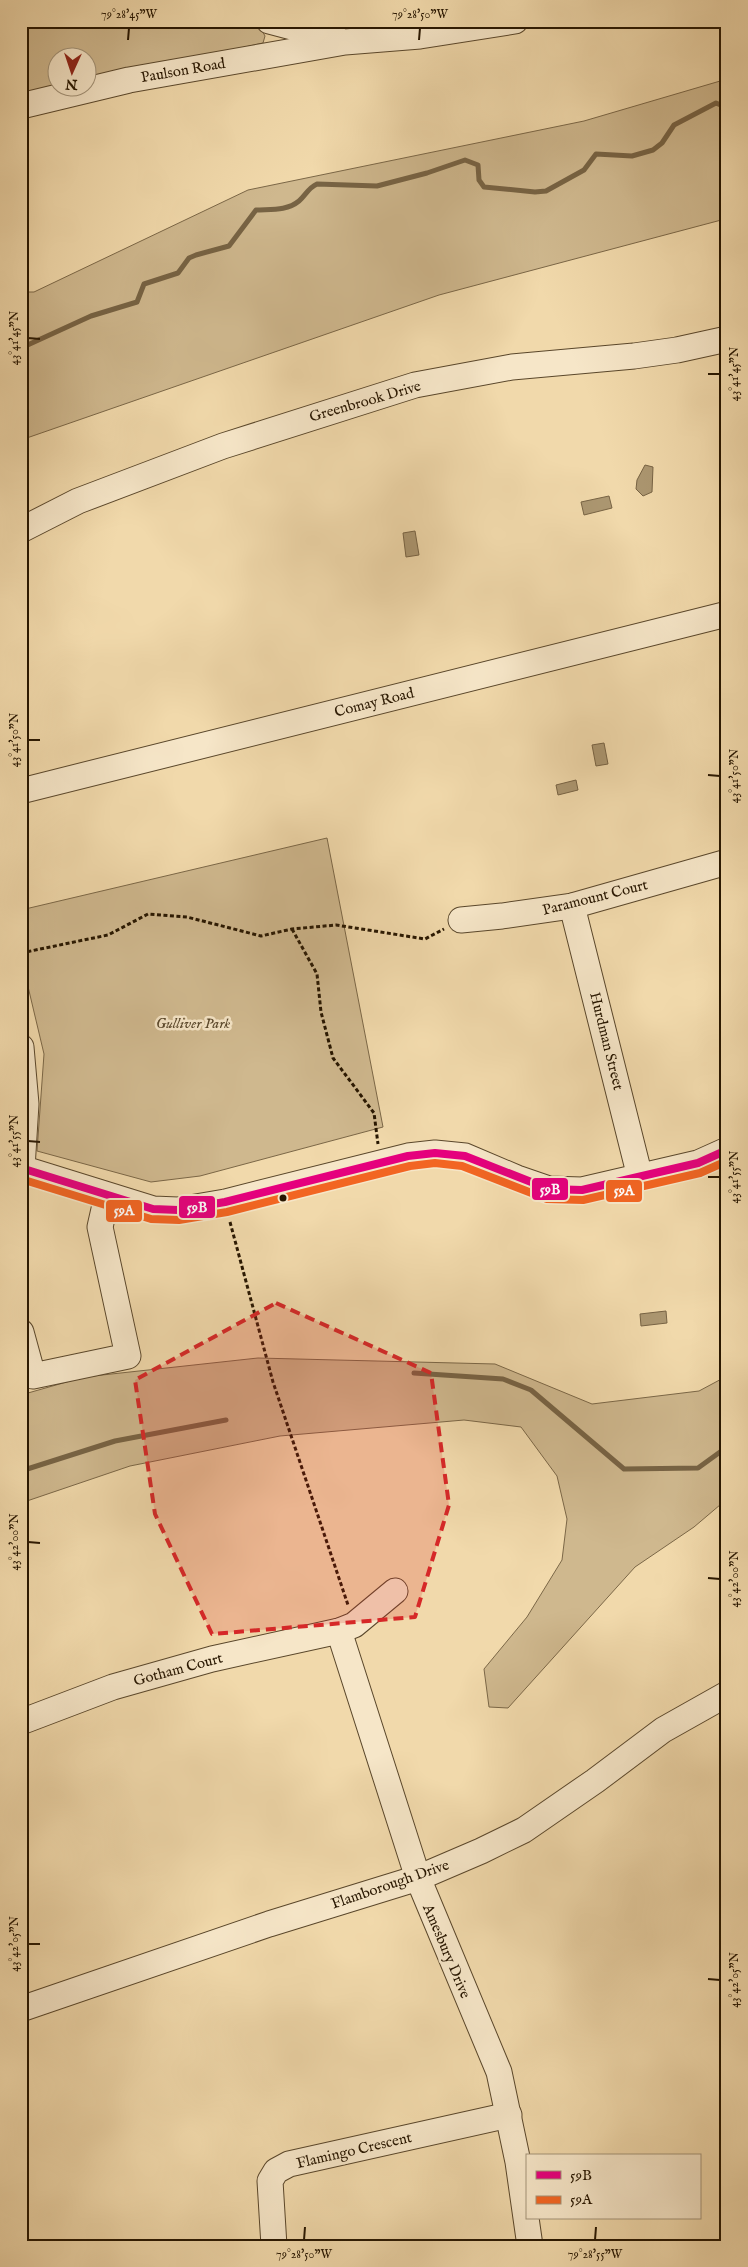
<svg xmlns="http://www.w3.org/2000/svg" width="748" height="2267" viewBox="0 0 748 2267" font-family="'IM FELL English',serif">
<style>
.green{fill:#cfb88e;stroke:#7b6747}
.water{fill:#ac9771;stroke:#776344}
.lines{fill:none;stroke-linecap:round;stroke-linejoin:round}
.stream{stroke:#776344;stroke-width:5}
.minor-casing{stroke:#5a472b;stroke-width:27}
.path{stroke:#271600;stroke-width:3;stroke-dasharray:4 2.5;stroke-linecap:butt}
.minor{stroke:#f6e6c8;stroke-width:25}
.bus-1-casing{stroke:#f6e6c8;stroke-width:11}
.bus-2-casing{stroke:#f6e6c8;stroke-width:11}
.bus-1{stroke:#e5007d;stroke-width:8}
.bus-2{stroke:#f26522;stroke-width:8}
.marked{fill:#d62828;fill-opacity:0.2;stroke:#d62828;stroke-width:4;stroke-dasharray:10 6;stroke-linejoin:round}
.ticks{fill:none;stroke:#271600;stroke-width:2}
.bus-dot{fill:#271600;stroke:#f6e6c8;stroke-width:2}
.labels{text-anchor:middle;stroke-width:5;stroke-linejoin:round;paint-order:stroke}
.street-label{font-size:15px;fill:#271600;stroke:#f6e6c8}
.park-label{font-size:15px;font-style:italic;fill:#59472b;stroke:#f6e6c8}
.line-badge{stroke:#f6e6c8;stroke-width:2}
.badge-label{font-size:14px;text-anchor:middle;font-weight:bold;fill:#fff}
.neatline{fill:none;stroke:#271600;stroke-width:2}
.ticks-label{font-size:12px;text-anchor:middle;fill:#271600}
</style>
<rect width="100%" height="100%" fill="#f1d9ab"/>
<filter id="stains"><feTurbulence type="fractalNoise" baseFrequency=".004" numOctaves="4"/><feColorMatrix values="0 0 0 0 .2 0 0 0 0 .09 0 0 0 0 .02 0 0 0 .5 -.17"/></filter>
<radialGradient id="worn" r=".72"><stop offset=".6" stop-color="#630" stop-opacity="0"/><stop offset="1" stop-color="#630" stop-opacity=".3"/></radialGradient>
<g class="green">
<path d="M27,21H246L259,25L265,36L263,43L88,82V58H58V88L21,95V31Z"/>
<path d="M727,79V217L725,219L439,295L21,440V292H34L248,190L584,121Z"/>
<path d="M327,838L383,1127L200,1176L151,1182L37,1151L44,1054L21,957V910Z"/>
<path d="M258,1358L495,1364L592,1404L699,1391L727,1376V1499L694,1527L635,1567L508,1708L489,1707L484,1669L527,1617L562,1560L567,1519L557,1476L521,1427L464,1420L280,1436L130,1466L21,1503V1395L84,1377Z"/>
</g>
<g class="water">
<path d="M645,465L653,467L652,492L643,496L636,489L637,480Z"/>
<path d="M609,496L612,508L584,515L581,502Z"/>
<path d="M415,531L419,555L406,557L403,533Z"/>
<path d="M604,743L608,764L596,766L592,745Z"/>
<path d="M576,780L578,790L558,795L556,785Z"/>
<path d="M666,1311L667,1323L641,1326L640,1314Z"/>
</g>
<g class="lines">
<g class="stream">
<path d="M21,348L91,316L137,302L144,284L178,273L189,258L196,255L229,246L256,210C271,209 287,211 299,201C306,195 308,188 317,184L377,186L427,173L465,160L478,165L479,180L484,187L535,192L546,191L584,170L596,154L632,156L653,150L662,143L674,125L716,103L723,106L727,119"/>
<path d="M414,1373L503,1379L531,1390L624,1469L698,1468L727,1447"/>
<path d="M21,1471L115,1441L226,1420"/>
</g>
<g class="minor-casing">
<g id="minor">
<path d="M269,21L337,39"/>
<path d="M21,106L129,80L345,42L420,36L515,21"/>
<path d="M21,530L78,501L223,446L415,385L512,367L634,356L677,350L727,339"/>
<path d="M21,791L727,614"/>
<path d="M572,906L640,1177"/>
<path d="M461,920L502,916L572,906L727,862"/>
<path d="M21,1047L26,1104L22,1168"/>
<path d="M21,1168L153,1209L178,1210L225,1202L408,1156L435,1153L465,1156L517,1178L549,1189L582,1190L698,1163L727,1150"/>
<path d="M21,1332L33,1376L128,1356L100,1227L107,1196"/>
<path d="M339,1631L418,1878L499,2072L518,2162L530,2246"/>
<path d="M21,1722L113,1687L212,1659L339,1631L354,1625L395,1591"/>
<path d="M21,2009L269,1924L418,1878L481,1851L524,1830L595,1781L663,1730L727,1694"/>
<path d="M274,2246L270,2181L276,2171L289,2164L509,2115"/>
</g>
</g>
<g class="path">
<path d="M292,929L317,974L321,1012L333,1058L374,1113L378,1144"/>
<path d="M21,953L108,935L148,914L187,917L261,936L292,929L336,925L425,939L444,929"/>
<path d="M230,1222L273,1382L348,1605"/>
</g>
<use href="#minor" class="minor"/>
<g class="bus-1-casing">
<path id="bus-1" d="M21,1168L153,1209L178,1210L225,1202L408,1156L435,1153L465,1156L549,1189L582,1190L698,1163L727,1150"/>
</g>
<g class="bus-2-casing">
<path id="bus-2" d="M21,1179L151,1219L179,1220L227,1212L410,1166L435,1163L462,1166L547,1199L583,1200L700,1173L727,1161"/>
</g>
<use href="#bus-1" class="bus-1"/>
<use href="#bus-2" class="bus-2"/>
</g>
<path class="marked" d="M276,1303L431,1373L449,1505L415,1617L212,1634L155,1514L135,1380Z"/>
<path class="ticks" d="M128,40L129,28M419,40L420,28M28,338L40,339M708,374H720M28,740H40M708,775L720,776M28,1141L40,1142M708,1177H720M28,1542L40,1543M708,1578L720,1579M28,1944H40M708,1979L720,1980M304,2240L305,2227M595,2240L596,2227"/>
<circle class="bus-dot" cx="283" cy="1198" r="4.5"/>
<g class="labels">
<g class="street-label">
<text transform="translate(183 70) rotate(-10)" y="5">Paulson Road</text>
<text transform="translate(365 401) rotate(-16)" y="5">Greenbrook Drive</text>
<text transform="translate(374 702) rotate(-14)" y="5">Comay Road</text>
<text transform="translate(595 897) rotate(-14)" y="5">Paramount Court</text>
<text transform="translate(607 1041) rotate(76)" y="5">Hurdman Street</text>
<text transform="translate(178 1669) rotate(-15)" y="5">Gotham Court</text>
<text transform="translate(390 1884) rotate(-19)" y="5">Flamborough Drive</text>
<text transform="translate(447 1951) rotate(67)" y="5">Amesbury Drive</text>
<text transform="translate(354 2150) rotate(-13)" y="5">Flamingo Crescent</text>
</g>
<g class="park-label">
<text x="193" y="1028">Gulliver Park</text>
</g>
</g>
<g class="line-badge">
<rect x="531" y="1177" width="38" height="24" rx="5" fill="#e5007d"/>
<rect x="605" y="1179" width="38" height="24" rx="5" fill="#f26522"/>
<rect x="178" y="1195" width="38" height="24" rx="5" fill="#e5007d"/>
<rect x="105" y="1199" width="38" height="24" rx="5" fill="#f26522"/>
</g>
<g class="badge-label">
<text x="550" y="1194">59B</text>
<text x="624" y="1195">59A</text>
<text x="197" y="1212">59B</text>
<text x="124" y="1215">59A</text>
</g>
<rect width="748" height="2267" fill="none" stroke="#f1d9ab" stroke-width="55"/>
<rect x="526" y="2154" width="175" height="65" fill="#f6e6c8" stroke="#a39378"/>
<rect x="536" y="2171" width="25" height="8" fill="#e5007d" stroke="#a39378"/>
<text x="570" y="2180" font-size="15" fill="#271600">59B</text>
<rect x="536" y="2196" width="25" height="8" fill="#f26522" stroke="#a39378"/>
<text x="570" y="2204" font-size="15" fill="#271600">59A</text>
<g transform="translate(72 72) rotate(183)"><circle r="24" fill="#f6e6c8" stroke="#a39378"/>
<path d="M0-4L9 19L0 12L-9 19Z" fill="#8f2418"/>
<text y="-8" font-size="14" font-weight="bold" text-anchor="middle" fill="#271600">N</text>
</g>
<rect x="28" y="28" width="692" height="2212" class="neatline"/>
<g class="ticks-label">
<text x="129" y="18">79°28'45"W</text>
<text x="420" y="18">79°28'50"W</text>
<text transform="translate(14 338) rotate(-90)" y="4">43°41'45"N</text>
<text transform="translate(734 374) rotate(-90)" y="4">43°41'45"N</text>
<text transform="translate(14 740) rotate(-90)" y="4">43°41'50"N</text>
<text transform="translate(734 776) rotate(-90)" y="4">43°41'50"N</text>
<text transform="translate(14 1141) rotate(-90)" y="4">43°41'55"N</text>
<text transform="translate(734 1177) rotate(-90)" y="4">43°41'55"N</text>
<text transform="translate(14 1542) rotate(-90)" y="4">43°42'00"N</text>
<text transform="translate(734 1579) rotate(-90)" y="4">43°42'00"N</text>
<text transform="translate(14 1944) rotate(-90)" y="4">43°42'05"N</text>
<text transform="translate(734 1980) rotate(-90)" y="4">43°42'05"N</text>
<text x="304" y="2258">79°28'50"W</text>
<text x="595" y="2258">79°28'55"W</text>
</g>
<rect width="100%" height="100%" filter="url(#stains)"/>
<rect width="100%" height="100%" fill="url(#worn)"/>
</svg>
